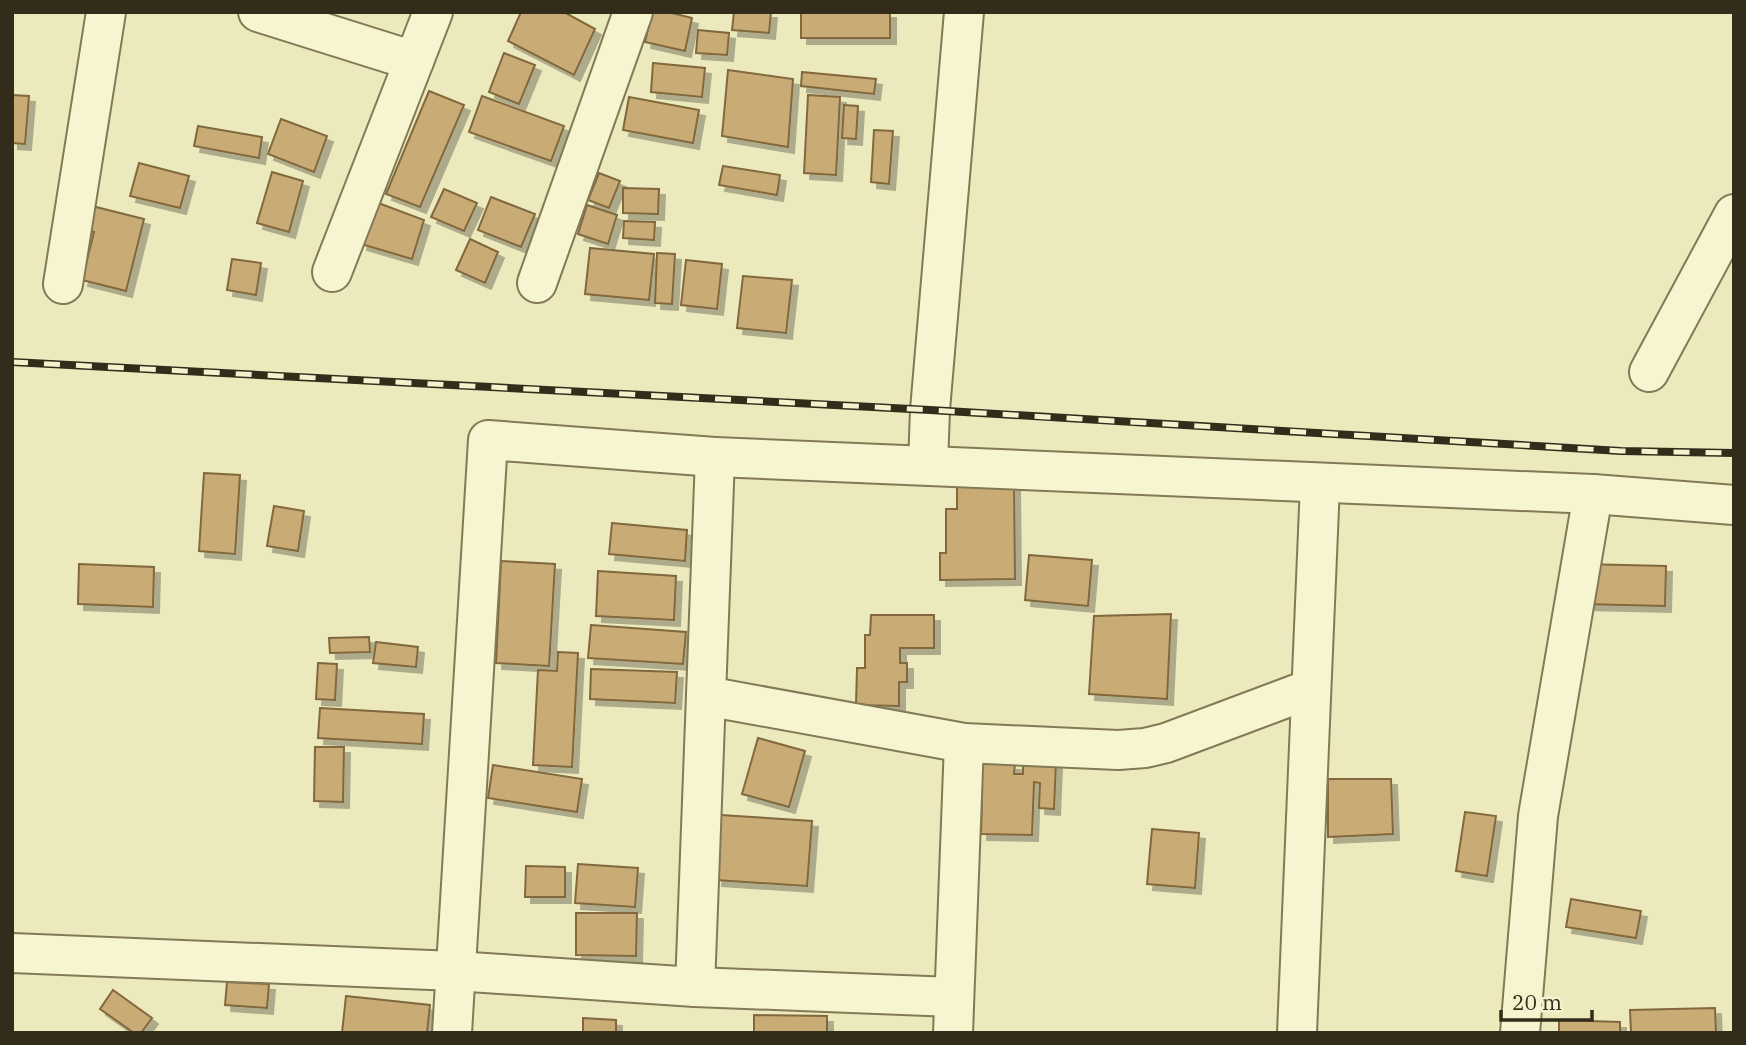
<svg xmlns="http://www.w3.org/2000/svg" width="1746" height="1045" viewBox="0 0 1746 1045" font-family="'IBM Plex Serif',serif">
<style>
.building{fill:#c9ab74;stroke:#81683e;stroke-width:2;filter:url(#shadow)}
.lines{fill:none;stroke-linecap:round;stroke-linejoin:round}
.minor-casing{stroke:#837957;stroke-width:42}
.minor{stroke:#f7f5d0;stroke-width:38}
.rail-casing{stroke:#332c1b;stroke-width:8}
.rail{stroke:#f4f1cc;stroke-width:5;stroke-dasharray:16;stroke-linecap:butt}
</style>
<defs>
<filter id="shadow"><feDropShadow dx="6" dy="6" stdDeviation="0" flood-color="#0004"/></filter>
</defs>
<rect width="100%" height="100%" fill="#ece9bd"/>
<g class="building">
<path d="M521,12H564L595,29L574,75L508,41Z"/>
<path d="M652,12H668L692,18L685,51L645,42Z"/>
<path d="M734,12H771L769,33L732,30Z"/>
<rect x="801" y="12" width="89" height="26"/>
<path d="M698,30L729,33L727,55L696,53Z"/>
<path d="M504,53L535,65L519,104L489,92Z"/>
<path d="M653,63L705,68L702,97L651,92Z"/>
<path d="M728,70L793,79L788,147L722,136Z"/>
<path d="M802,72L876,79L874,94L801,86Z"/>
<path d="M429,91L464,105L420,207L386,194Z"/>
<path d="M12,95L29,96L25,144L12,143Z"/>
<path d="M808,95L840,97L836,175L804,173Z"/>
<path d="M482,96L564,126L551,161L469,132Z"/>
<path d="M629,97L699,110L693,143L623,130Z"/>
<path d="M844,105L858,106L856,139L842,138Z"/>
<path d="M281,119L327,136L314,172L268,154Z"/>
<path d="M198,126L262,137L259,158L194,146Z"/>
<path d="M874,130L893,131L889,184L871,182Z"/>
<path d="M139,163L189,176L180,208L130,196Z"/>
<path d="M723,166L780,175L777,195L719,185Z"/>
<path d="M272,172L303,181L289,232L257,223Z"/>
<path d="M599,173L620,181L609,208L588,200Z"/>
<path d="M623,188L659,189L658,214L623,213Z"/>
<path d="M444,189L477,203L464,231L431,217Z"/>
<path d="M491,197L535,214L521,247L478,230Z"/>
<path d="M373,201L424,220L412,259L361,244Z"/>
<path d="M587,205L617,215L608,244L578,234Z"/>
<path d="M92,206L144,219L126,291L82,280L94,232L86,230Z"/>
<path d="M624,221L655,222L654,240L623,238Z"/>
<path d="M470,239L498,252L485,283L456,270Z"/>
<path d="M590,248L654,254L649,300L585,294Z"/>
<path d="M657,253L675,254L672,304L655,303Z"/>
<path d="M232,259L261,263L256,295L227,290Z"/>
<path d="M686,260L722,264L717,309L681,305Z"/>
<path d="M743,276L792,280L786,333L737,328Z"/>
<path d="M204,473L240,475L235,554L199,551Z"/>
<path d="M957,481H1014L1015,579L940,580V553H946V509H957Z"/>
<path d="M274,506L304,511L298,551L267,546Z"/>
<path d="M612,523L687,530L685,561L609,554Z"/>
<path d="M1029,555L1092,560L1088,606L1025,600Z"/>
<path d="M501,561L555,564L549,666L496,663Z"/>
<path d="M79,564L154,567L153,607L78,604Z"/>
<path d="M1582,564L1666,566L1665,606L1581,604Z"/>
<path d="M598,571L676,576L674,620L596,616Z"/>
<path d="M1171,614L1167,699L1089,694L1094,616Z"/>
<path d="M871,615H934V648H900V663H907V682H899V706L856,705L857,668H865V635H870Z"/>
<path d="M591,625L686,632L683,664L588,658Z"/>
<path d="M369,637L370,652L330,653L329,638Z"/>
<path d="M376,642L418,647L416,667L373,663Z"/>
<path d="M558,652L578,653L572,767L533,765L538,670L557,671Z"/>
<path d="M318,663L337,664L335,700L316,699Z"/>
<path d="M591,669L677,672L675,703L590,699Z"/>
<path d="M320,708L424,714L422,744L318,738Z"/>
<path d="M758,738L805,751L789,807L742,794Z"/>
<path d="M315,747H344L343,802L314,801Z"/>
<path d="M1023,761L1056,762L1054,809L1039,808L1040,783L1034,782L1032,835L981,834L982,801H968L982,763L1015,764L1014,774H1023Z"/>
<path d="M493,765L582,779L577,812L488,798Z"/>
<path d="M1328,779H1391L1393,834L1328,837Z"/>
<path d="M1465,812L1496,816L1487,876L1456,871Z"/>
<path d="M721,815L812,821L807,886L716,880Z"/>
<path d="M1152,829L1199,833L1195,888L1147,884Z"/>
<path d="M578,864L638,868L635,907L575,903Z"/>
<path d="M526,866L565,867V897H525Z"/>
<path d="M1571,899L1641,911L1636,938L1566,927Z"/>
<path d="M576,913H637L636,956L576,955Z"/>
<path d="M227,982L269,984L267,1008L225,1005Z"/>
<path d="M113,990L152,1018L141,1033H134L100,1009Z"/>
<path d="M346,996L430,1005L427,1033H342Z"/>
<path d="M1715,1008L1716,1033H1631L1630,1010Z"/>
<path d="M754,1015L827,1016V1033H754Z"/>
<path d="M583,1018L616,1020V1033H583Z"/>
<path d="M1559,1020L1620,1022V1033H1559Z"/>
</g>
<g class="lines">
<g class="minor-casing">
<g id="minor">
<path d="M258,12L414,61"/>
<path d="M332,272L433,12"/>
<path d="M537,283L633,12"/>
<path d="M63,284L106,12"/>
<path d="M1649,372L1734,214"/>
<path d="M928,465L930,410L964,12"/>
<path d="M706,696L964,743L1118,750L1145,748L1166,743L1310,689"/>
<path d="M12,953L455,971L695,987L953,997"/>
<path d="M695,987L715,457"/>
<path d="M452,1033L488,440L715,457L1593,494L1734,505"/>
<path d="M953,1033L964,743"/>
<path d="M1297,1033L1320,484"/>
<path d="M1520,1033L1538,816L1593,494"/>
</g>
</g>
<use href="#minor" class="minor"/>
<g class="rail-casing">
<path id="rail" d="M12,362L930,410L1621,451L1734,453"/>
</g>
<use href="#rail" class="rail"/>
</g>
<rect width="1746" height="1045" fill="none" stroke="#332c1b" stroke-width="28"/>
<path d="M1501 1010v10h91v-10" fill="none" stroke="#332c1b" stroke-width="3.5"/>
<text x="1512" y="1010" font-size="21" fill="#332c1b" stroke="#f4f1cc" stroke-width="5" paint-order="stroke">20 m</text>
</svg>
